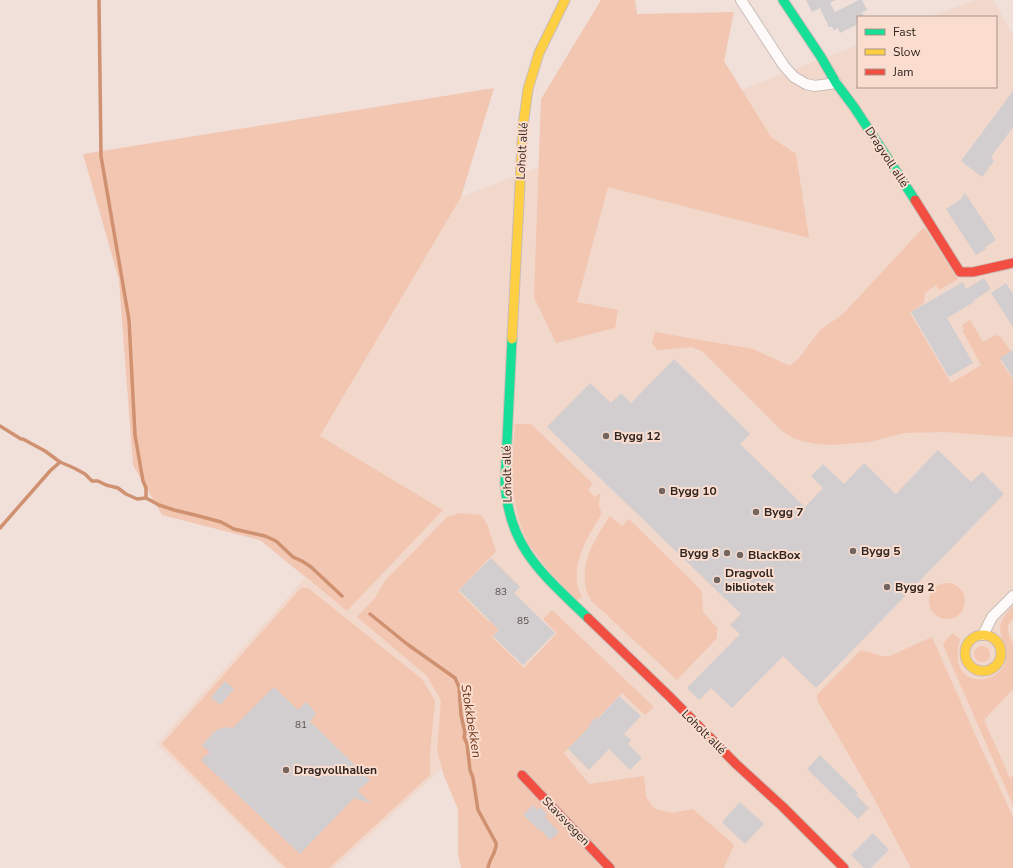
<svg xmlns="http://www.w3.org/2000/svg" width="1013" height="868" viewBox="0 0 1013 868" font-family="'Nunito Sans',sans-serif">
<style>
.built{fill:#f2d7cb}
.green{fill:#f2c6b1}
.lines{fill:none;stroke-linecap:round;stroke-linejoin:round}
.stream{stroke:#d09171;stroke-width:3.5}
.building{fill:#d2ced0}
.street-casing{stroke:#c9bdb7;stroke-width:12}
.fast-casing{stroke:#c9bdb7;stroke-width:11}
.slow-casing{stroke:#c9bdb7;stroke-width:11}
.jam-casing{stroke:#c9bdb7;stroke-width:11}
.street{stroke:#fdfaf9;stroke-width:10}
.fast{stroke:#16e098;stroke-width:9}
.slow{stroke:#ffcf43;stroke-width:9}
.jam{stroke:#f24e42;stroke-width:9}
.poi-dot{fill:#736660;stroke:#faddcf;stroke-width:1.5}
.labels{text-anchor:middle;stroke-width:4;stroke-linejoin:round;paint-order:stroke}
.number-label{font-size:10px;fill:#584e4b}
.street-label{font-size:12px;fill:#2f241f;stroke:#faddcf}
.poi-label{font-size:12px;font-weight:bold;fill:#2f241f;stroke:#faddcf;text-anchor:start}
.water-label{font-size:13px;font-style:italic;fill:#70381a;stroke:#faddcf}
</style>
<rect width="100%" height="100%" fill="#f0e0d9"/>
<path class="built" d="M975,0H993L1013,35V868H670L509,707L334,868H282L157,744L305,578L347,611L443,510L320,436L461,197L858,45V87H996V17H930Z"/>
<g class="green">
<path d="M601,0H635L637,14L734,12L724,61L771,137L796,154L809,238L608,187L577,302L618,310L615,328L556,343L534,297L541,99Z"/>
<path d="M494,88L461,197L320,436L443,510L347,611L260,540L162,515L133,465L119,280L83,154Z"/>
<path d="M924,227L958,279L939,290L936,285L925,293L924,303L910,313L951,383L981,365L962,330L964,329L962,325L970,320L983,342L996,335L1001,337L1011,352L1000,361L1012,378H1013V437L944,432L904,433L869,442L832,445L817,444L802,441L793,438L781,430L702,351L692,347L657,350L652,343L655,332L753,349L790,366L799,358L820,330L843,314Z"/>
<path d="M515,424H531L593,484L588,490L595,497L598,494L601,495C598,502 598,506 602,513C590,534 574,556 577,582C577,587 580,592 582,597L577,600L548,570L528,543L518,518L511,480Z"/>
<path d="M460,513L481,515L487,524L496,551L458,591L489,622L494,617L503,625L492,637L524,668L557,633L543,619L552,610L654,707L645,715L622,693L564,753L589,784L644,776L646,797L655,809L672,813L693,809L734,845L724,868H461L458,853V809L444,776L437,750L441,700L427,676L357,617L375,598L384,582L447,517Z"/>
<path d="M610,516L622,526L629,519L701,590L702,594L703,612L717,628V638L677,680C653,657 628,636 605,613C600,608 590,602 588,595C577,566 595,539 610,516Z"/>
<circle cx="947" cy="601" r="18"/>
<path d="M301,588H308L422,679L435,701L430,754V775L329,868H286L162,744Z"/>
<path d="M1013,606V618L1008,626V632L1013,644V689L984,720L1010,778L1013,775V805L943,645L945,641L953,633L960,639C958,650 955,662 963,672C973,685 997,680 1004,665C1013,642 985,633 1013,606Z"/>
<path d="M932,637L974,732L1013,817V868H911L871,793L817,700V695L860,651L870,652L880,656H890Z"/>
<circle cx="982" cy="654" r="8"/>
</g>
<g class="lines">
<g class="stream">
<path d="M99,0L101,156L129,320L135,435L143,481L146,488V498L159,505L174,510L195,515L221,522L234,529L265,536L276,541L293,557L302,561L311,567L342,596"/>
<path d="M0,426L21,439H23L45,451L60,462L74,468L85,474L92,481H98L106,485L118,488L126,494L137,499L146,498"/>
<path d="M0,528L50,471L60,462"/>
<path d="M370,614L407,644L455,678L459,687L461,715L465,733L464,737L467,744L470,770L473,778L478,810L496,843C497,852 489,859 488,868"/>
</g>
</g>
<g class="building">
<path d="M806,0H836L830,3L835,12L859,0H862L867,10L862,12L864,17H858V24L840,33L838,28L834,30L832,27H829L820,8L812,12Z"/>
<path d="M1013,91V127L991,157L994,161L982,177L961,161Z"/>
<path d="M965,193L996,240L985,247L986,249L976,255L946,209L960,200Z"/>
<path d="M984,278L991,289L973,301L974,302L947,318L973,363L949,377L911,312L963,282L966,289Z"/>
<path d="M1006,283L1013,294V327L991,293Z"/>
<path d="M1013,350V378L1000,358Z"/>
<path d="M674,359L750,434L740,444L805,507L823,488L811,476L823,464L844,484L864,463L896,494L938,450L971,482L982,472L1004,494L816,688L783,656L732,708L711,688L699,700L687,688L740,634L730,625L741,614L547,427L590,383L611,403L621,393L631,403Z"/>
<path d="M491,558L520,587L514,593L555,633L523,665L493,636L499,630L459,590Z"/>
<path d="M225,681L234,689L220,705L211,697Z"/>
<path d="M274,687L298,710L306,702L311,707L316,714L310,721L370,780L358,791L372,804L354,798L300,854L201,760L210,752L202,745L213,733L217,730L224,727L233,728Z"/>
<path d="M619,696L641,716L624,734L631,740L628,744L642,758L630,770L609,749L589,770L568,749L590,726L589,725L596,717L598,719Z"/>
<path d="M820,755L858,793L856,795L869,808L858,819L807,769Z"/>
<path d="M740,802L764,824L745,844L722,822Z"/>
<path d="M533,805L537,810L540,807L547,814L545,817L559,832L550,840L541,830L540,831L523,815Z"/>
<path d="M873,833L889,850L871,868H864L851,855Z"/>
</g>
<g class="lines">
<g class="street-casing">
<g id="street">
<path d="M741,0L784,66L794,77L806,84L815,86L836,83"/>
<path d="M983,635L992,617L1013,596"/>
</g>
</g>
<g class="fast-casing">
<g id="fast">
<path d="M783,0L821,57L836,83L854,107L915,200"/>
<path d="M512,339L505,483C509,549 544,575 588,618"/>
</g>
</g>
<g class="slow-casing">
<g id="slow">
<path d="M512,339L523,126L528,89L539,53L565,0"/>
<circle cx="983" cy="653" r="18"/>
</g>
</g>
<g class="jam-casing">
<g id="jam">
<path d="M915,200L960,272H973L1013,263"/>
<path d="M588,618L670,697L736,764L783,807L844,868"/>
<path d="M522,775L610,868"/>
</g>
</g>
<use href="#street" class="street"/>
<use href="#fast" class="fast"/>
<use href="#slow" class="slow"/>
<use href="#jam" class="jam"/>
</g>
<g class="poi-dot">
<circle cx="606" cy="436" r="4"/>
<circle cx="662" cy="491" r="4"/>
<circle cx="756" cy="512" r="4"/>
<circle cx="853" cy="551" r="4"/>
<circle cx="727" cy="553" r="4"/>
<circle cx="740" cy="555" r="4"/>
<circle cx="717" cy="580" r="4"/>
<circle cx="887" cy="587" r="4"/>
<circle cx="286" cy="770" r="4"/>
</g>
<g class="labels">
<g class="number-label">
<text x="501" y="595">83</text>
<text x="523" y="624">85</text>
<text x="301" y="728">81</text>
</g>
<g class="street-label">
<text transform="translate(522 151) rotate(-87)" y="4">Loholt allé</text>
<text transform="translate(887 157) rotate(57)" y="4">Dragvoll allé</text>
<text transform="translate(507 474) rotate(-91)" y="4">Loholt allé</text>
<text transform="translate(704 732) rotate(45)" y="4">Loholt allé</text>
<text transform="translate(566 821) rotate(46)" y="4">Stavsvegen</text>
</g>
<g class="poi-label">
<text x="614" y="440">Bygg 12</text>
<text x="670" y="495">Bygg 10</text>
<text x="764" y="516">Bygg 7</text>
<text x="861" y="555">Bygg 5</text>
<text x="719" y="557" text-anchor="end">Bygg 8</text>
<text x="748" y="559">BlackBox</text>
<text x="725" y="577">Dragvoll<tspan x="725" dy="14">bibliotek</tspan></text>
<text x="895" y="591">Bygg 2</text>
<text x="294" y="774">Dragvollhallen</text>
</g>
<g class="water-label">
<text transform="translate(472 721) rotate(81)" y="5">Stokkbekken</text>
</g>
</g>
<rect x="857" y="16" width="140" height="72" fill="#faddcf" stroke="#a99389"/>
<rect x="865" y="29" width="20" height="6" fill="#16e098" stroke="#a99389"/>
<text x="893" y="36" font-size="12" fill="#2f241f">Fast</text>
<rect x="865" y="49" width="20" height="6" fill="#ffcf43" stroke="#a99389"/>
<text x="893" y="56" font-size="12" fill="#2f241f">Slow</text>
<rect x="865" y="69" width="20" height="6" fill="#f24e42" stroke="#a99389"/>
<text x="893" y="76" font-size="12" fill="#2f241f">Jam</text>
</svg>
